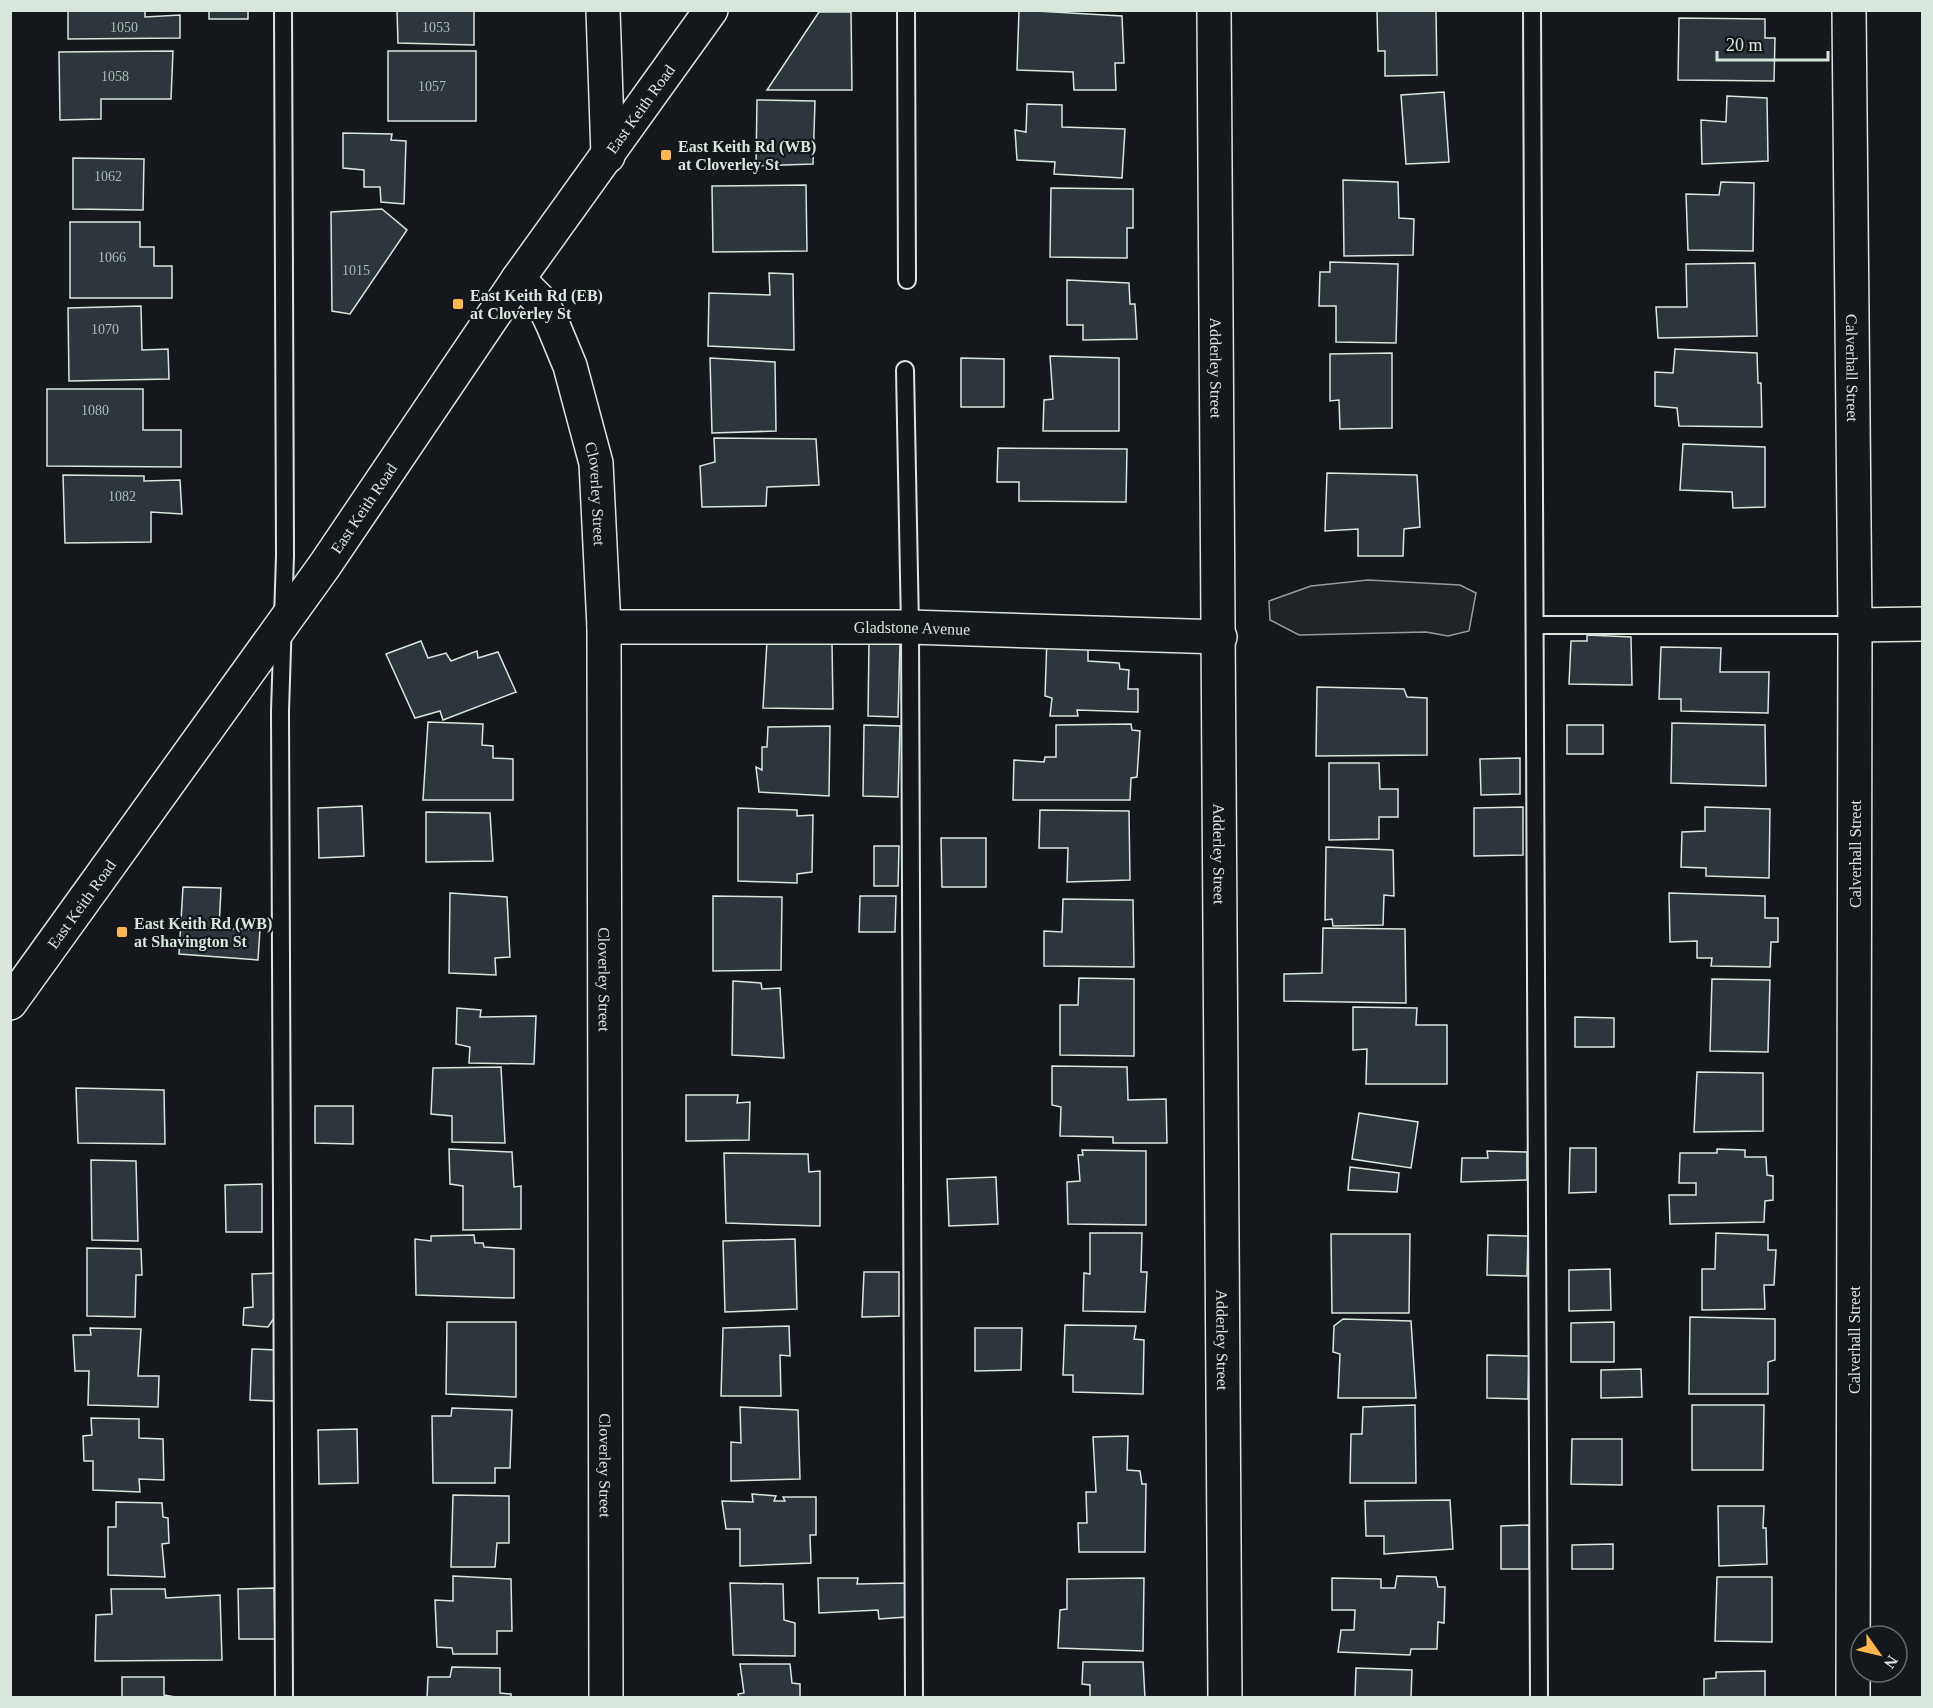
<svg xmlns="http://www.w3.org/2000/svg" width="1933" height="1708" viewBox="0 0 1933 1708" font-family="'Times New Roman',serif">
<style>
.green{fill:#202428;stroke:#939e99;stroke-width:1.5}
.building{fill:#2c363c;stroke:#d8e6dc;stroke-width:1.5}
.lines{fill:none;stroke-linecap:round;stroke-linejoin:round}
.lane-casing{stroke:#d8e6dc;stroke-width:20}
.street-casing{stroke:#d8e6dc;stroke-width:36}
.secondary-casing{stroke:#d8e6dc;stroke-width:36}
.lane{stroke:#14181c;stroke-width:16}
.street{stroke:#14181c;stroke-width:33}
.secondary{stroke:#14181c;stroke-width:33}
.poi-dot{fill:#ffb74d;stroke:#14181c;stroke-width:2}
.labels{text-anchor:middle;stroke-width:4.5;stroke-linejoin:round;paint-order:stroke}
.number-label{font-size:14px;fill:#adbab4}
.street-label{font-size:16px;fill:#d8e6dc;stroke:#14181c}
.poi-label{font-size:16px;font-weight:bold;fill:#d8e6dc;stroke:#14181c;text-anchor:start}
</style>
<rect width="100%" height="100%" fill="#14181c"/>
<path class="green" d="M1368,580L1460,585L1476,593L1469,631L1448,636L1426,632L1299,635L1270,620L1269,601L1311,586Z"/>
<g class="building">
<path d="M68,10H145V17L180,15V38L68,39Z"/>
<rect x="209" y="10" width="39" height="9"/>
<path d="M397,10H474V45L398,43Z"/>
<path d="M1019,10L1122,16L1124,63H1115L1116,90H1074L1073,72L1017,70Z"/>
<path d="M1436,10L1437,75L1385,76V51H1378L1377,11Z"/>
<path d="M819,12H851L852,90H767Z"/>
<path d="M1679,18L1765,19V38H1775L1774,81L1678,80Z"/>
<path d="M173,51L171,99H101V119L60,120L59,52Z"/>
<rect x="388" y="51" width="88" height="70"/>
<path d="M1444,92L1449,162L1406,164L1401,95Z"/>
<path d="M1727,96L1767,98L1768,161L1702,164L1701,120L1726,122Z"/>
<path d="M757,100L815,101L813,164L756,166Z"/>
<path d="M1027,104L1062,105V127L1125,129L1122,178L1054,174L1055,162L1017,160L1015,130L1026,132Z"/>
<path d="M343,133L392,134L391,140L406,141L404,204L381,202L380,187H364V170L343,168Z"/>
<path d="M73,158L144,159L143,210L73,209Z"/>
<path d="M1343,180L1398,182L1399,218L1414,219L1413,255L1344,256Z"/>
<path d="M1721,182L1754,183L1753,251L1688,250L1686,194L1719,195Z"/>
<path d="M806,185L807,251L713,252L712,186Z"/>
<path d="M1051,188L1133,189V228H1127V258L1050,257Z"/>
<path d="M382,209L407,230L350,314L332,311L331,212Z"/>
<path d="M70,222H140V247H154V266H172V298H70Z"/>
<path d="M1330,262L1398,264L1396,343L1336,342V306H1319L1320,272H1330Z"/>
<path d="M1755,263L1757,336L1658,338L1656,307H1687L1686,264Z"/>
<path d="M769,273L793,274L794,350L708,346L709,293L770,295Z"/>
<path d="M1067,280L1129,283L1130,304H1135L1137,339L1083,340V325H1067Z"/>
<path d="M141,306L142,350L168,349L169,379L69,381L68,308Z"/>
<path d="M1675,349L1757,353L1758,383H1761L1762,427L1679,426L1677,408L1655,406V372L1673,373Z"/>
<path d="M1392,353V428L1340,429L1339,400L1330,401V354Z"/>
<path d="M1050,356L1119,358V431H1043L1044,400L1053,399Z"/>
<path d="M710,358L775,362L776,431L712,433Z"/>
<path d="M961,358L1004,359V407H961Z"/>
<path d="M47,389H143V430H181V467L47,466Z"/>
<path d="M714,438L816,439L819,485L767,487L766,506L702,507L700,466L715,462Z"/>
<path d="M1683,444L1765,447V507L1733,508L1732,492L1680,490Z"/>
<path d="M998,448L1127,449L1126,502L1019,501V482H997Z"/>
<path d="M1327,473L1417,475L1420,527L1404,529L1403,556H1358V529L1325,531Z"/>
<path d="M63,475L144,476V481L180,480L182,514L151,512V542L65,543Z"/>
<path d="M1587,635L1631,637L1632,685L1569,684L1571,641H1587Z"/>
<path d="M1047,637L1088,638V661L1119,663L1120,669L1129,670L1128,689H1138V712L1077,710L1078,716H1050L1052,698L1045,696Z"/>
<path d="M421,641L428,658L446,653L451,661L477,651L478,658L498,652L516,692L443,720L440,711L415,718L386,654Z"/>
<path d="M767,641L832,642L833,709L763,708Z"/>
<path d="M869,642L900,643L898,717L868,716Z"/>
<path d="M1661,647L1721,648L1720,672H1769L1768,713L1681,711V699H1659Z"/>
<path d="M1317,687L1404,689L1407,697L1427,698V755L1316,756Z"/>
<path d="M428,722L483,724L482,745L493,746V758L513,759V800H423Z"/>
<path d="M1672,723L1765,725L1766,786L1671,783Z"/>
<path d="M1131,724L1132,730L1140,731L1137,777L1131,778L1130,800H1013L1014,760L1044,762L1045,757H1056V725Z"/>
<path d="M864,725L900,726L898,797L863,796Z"/>
<rect x="1567" y="725" width="36" height="29"/>
<path d="M830,726L829,796L759,792L756,767L762,770V747H767L768,727Z"/>
<path d="M1520,758V794L1481,795L1480,759Z"/>
<path d="M1329,763H1379L1380,789H1398V817H1379V839L1329,840Z"/>
<path d="M362,806L364,856L319,858L318,808Z"/>
<path d="M1523,807V855L1474,856V808Z"/>
<path d="M1705,807L1770,809L1769,878L1706,876V868L1681,867L1682,832L1705,831Z"/>
<path d="M738,808L797,810V816L813,815L812,872L797,874V883L738,881Z"/>
<path d="M1040,810L1129,811L1130,880L1067,882L1068,848H1039Z"/>
<path d="M426,812L490,813L493,861L426,862Z"/>
<path d="M941,838H986V887H942Z"/>
<path d="M874,846H899L898,886H874Z"/>
<path d="M1326,847L1393,850L1394,896L1384,895L1383,925L1333,926L1332,919L1325,920Z"/>
<path d="M183,887L221,888L219,929H260L258,960L179,954Z"/>
<path d="M450,893L507,897L510,957L495,958L496,975L449,973Z"/>
<path d="M1669,893L1765,896V918H1778V942H1771L1770,967L1711,966L1712,958H1697V941L1670,942Z"/>
<path d="M713,896L782,897L781,970L713,971Z"/>
<path d="M860,896H896L895,932H859Z"/>
<path d="M1063,899L1133,900L1134,967L1044,966V931L1062,932Z"/>
<path d="M1323,928L1405,929L1406,1003L1284,1001V974L1322,973Z"/>
<path d="M1079,978L1134,979V1056L1060,1055V1005H1078Z"/>
<path d="M1712,979L1770,980L1768,1052L1710,1051Z"/>
<path d="M733,981L761,983L762,989L780,988L784,1058L732,1055Z"/>
<path d="M1353,1007L1417,1008L1416,1025H1447V1084H1366L1367,1049L1353,1050Z"/>
<path d="M457,1008L481,1010L480,1017L536,1016L534,1064L469,1063L470,1047L456,1044Z"/>
<path d="M1575,1017L1614,1018V1047H1575Z"/>
<path d="M1052,1066L1127,1067L1128,1100L1166,1099L1167,1143H1113V1137L1060,1136L1061,1107L1052,1105Z"/>
<path d="M501,1067L505,1143L452,1142V1116L431,1114L433,1068Z"/>
<path d="M1697,1072L1763,1073V1131L1694,1132Z"/>
<path d="M76,1088L164,1090L165,1144L78,1143Z"/>
<path d="M686,1095H738L737,1103L750,1102L749,1140L686,1141Z"/>
<path d="M315,1106H353V1144L315,1143Z"/>
<path d="M1359,1113L1418,1122L1411,1168L1352,1159Z"/>
<path d="M1570,1148H1596V1192L1569,1193Z"/>
<path d="M449,1149L512,1152L514,1187L521,1186V1229L463,1230V1186L450,1184Z"/>
<path d="M1717,1149L1745,1150V1157H1766L1767,1175L1773,1176V1200L1765,1201L1764,1222L1670,1224L1669,1195H1696V1183H1679L1680,1153H1717Z"/>
<path d="M1082,1150L1146,1151V1225L1068,1224L1067,1182L1080,1181L1078,1155H1083Z"/>
<path d="M1487,1151L1527,1152V1180L1461,1182L1462,1158H1488Z"/>
<path d="M724,1153L808,1154L809,1172L820,1171V1226L726,1223Z"/>
<path d="M91,1160L136,1161L138,1241L92,1240Z"/>
<path d="M1350,1167L1399,1173L1397,1192L1348,1190Z"/>
<path d="M996,1177L998,1224L949,1226L947,1179Z"/>
<path d="M262,1184V1232H226L225,1185Z"/>
<path d="M1090,1233H1142L1141,1272H1147L1145,1312L1083,1311L1084,1273L1090,1274Z"/>
<path d="M1716,1233L1768,1235V1250H1776L1774,1285H1764L1765,1309L1702,1310V1269H1715Z"/>
<path d="M1331,1234H1410L1409,1313H1332Z"/>
<path d="M474,1235L475,1243H483L484,1247L514,1249V1298L416,1295L415,1239L431,1241V1236Z"/>
<path d="M1488,1235L1528,1236L1527,1276L1487,1275Z"/>
<path d="M795,1239L797,1309L725,1312L723,1241Z"/>
<path d="M87,1248L141,1249L142,1275H136L135,1317L87,1316Z"/>
<path d="M1610,1269L1611,1310L1569,1311V1270Z"/>
<path d="M864,1272H899V1316L862,1317Z"/>
<path d="M277,1273L279,1311L268,1327L243,1325L244,1308L253,1307L252,1274Z"/>
<path d="M1690,1317L1775,1319V1360L1768,1362V1394H1689Z"/>
<path d="M1343,1319L1411,1321L1416,1398H1338L1340,1354L1333,1352L1334,1326Z"/>
<path d="M447,1322H516V1397L446,1394Z"/>
<path d="M1614,1322V1362H1571V1323Z"/>
<path d="M1065,1325L1136,1326L1134,1339L1144,1340L1143,1394L1073,1392V1375H1063Z"/>
<path d="M789,1326L790,1356L780,1355L781,1396H721L723,1328Z"/>
<path d="M90,1328L141,1329L138,1376H159L158,1407L88,1405L89,1371H75L73,1335H91Z"/>
<path d="M975,1328H1022L1021,1370L975,1371Z"/>
<path d="M252,1349L276,1350L274,1401L250,1400Z"/>
<path d="M1487,1355L1529,1356L1528,1399L1487,1398Z"/>
<path d="M1641,1369L1642,1397L1601,1398V1370Z"/>
<path d="M1415,1405L1416,1483H1350L1351,1434H1362L1363,1407Z"/>
<path d="M1692,1405H1764L1763,1470H1692Z"/>
<path d="M740,1407L798,1410L800,1479L731,1481V1442L741,1443Z"/>
<path d="M452,1408L512,1410L510,1468H495V1483H433L432,1416H451Z"/>
<path d="M91,1418L139,1419V1438L163,1439L164,1480L139,1479L140,1492L93,1490V1461H84L83,1436L92,1435Z"/>
<path d="M357,1429L358,1483L319,1484L318,1430Z"/>
<path d="M1128,1436L1127,1470L1140,1471L1142,1484H1146L1145,1552H1079L1078,1523H1087L1086,1492H1096L1093,1437Z"/>
<path d="M1572,1439H1622V1485L1571,1484Z"/>
<path d="M752,1494L776,1496L774,1501H785L783,1497H816V1535H810L811,1563L740,1566V1529H726L722,1501L753,1502Z"/>
<path d="M453,1495L509,1496V1543H497L495,1567H451Z"/>
<path d="M1450,1500L1453,1549L1384,1554V1536H1366L1365,1501Z"/>
<path d="M116,1502L162,1503L163,1517L168,1518L169,1543L162,1544L165,1577L108,1575V1527H116Z"/>
<path d="M1718,1506H1764L1763,1528H1766L1767,1564L1719,1566Z"/>
<path d="M1529,1525V1569H1501V1526Z"/>
<path d="M1613,1544V1569H1572V1545Z"/>
<path d="M453,1576L511,1579L512,1631H497V1654H453L452,1648L437,1647L435,1600L453,1601Z"/>
<path d="M1397,1576L1436,1577L1438,1587H1445L1444,1623L1438,1622L1437,1649H1411L1410,1655L1338,1652L1341,1630H1354L1355,1610H1332V1578L1381,1579V1588H1395Z"/>
<path d="M1717,1577H1772V1642L1715,1641Z"/>
<path d="M818,1578H858L857,1584L906,1583L907,1617L879,1619L878,1610L819,1613Z"/>
<path d="M1144,1578L1143,1651L1058,1648L1060,1610L1067,1609V1579Z"/>
<path d="M730,1583L783,1584L784,1620L795,1623V1656L733,1655Z"/>
<path d="M274,1588L275,1639H239L238,1589Z"/>
<path d="M111,1589H165L166,1598L220,1595L222,1660L95,1661L96,1615L112,1614Z"/>
<path d="M1083,1662H1143L1145,1698H1090V1685L1082,1684Z"/>
<path d="M740,1664H790L792,1683L800,1684V1698H739L738,1694L744,1693Z"/>
<path d="M452,1667L500,1668V1693L511,1694V1698H427L428,1677H450Z"/>
<path d="M1356,1668L1412,1670L1411,1698H1355Z"/>
<path d="M1765,1671V1697L1775,1698H1704V1679L1716,1678V1672Z"/>
<path d="M122,1677H164V1695L181,1698H122Z"/>
</g>
<g class="lines">
<g class="lane-casing">
<g id="lane">
<path d="M283,10L285,556L280,711L284,1698"/>
<path d="M906,10L907,280"/>
<path d="M1532,10L1539,1698"/>
<path d="M905,370L910,627L914,1698"/>
<path d="M1536,625H1855"/>
</g>
</g>
<g class="street-casing">
<g id="street">
<path d="M603,10L608,156"/>
<path id="s1" d="M1214,10L1225,1698"/>
<path id="s2" d="M1849,10L1855,625L1853,1698"/>
<path id="s3" d="M518,279L543,304L553,325L570,366L596,463L604,627L606,1698"/>
<path d="M1855,625L1922,624"/>
<path id="s4" d="M604,627H910L1220,637"/>
</g>
</g>
<g class="secondary-casing">
<g id="secondary">
<path id="s5" d="M10,1003L325,565L518,279L711,10"/>
</g>
</g>
<use href="#lane" class="lane"/>
<use href="#street" class="street"/>
<use href="#secondary" class="secondary"/>
</g>
<g class="poi-dot">
<rect x="660" y="149" width="12" height="12" rx="3"/>
<rect x="452" y="298" width="12" height="12" rx="3"/>
<rect x="116" y="926" width="12" height="12" rx="3"/>
</g>
<g class="labels">
<g class="number-label">
<text x="124" y="32">1050</text>
<text x="436" y="32">1053</text>
<text x="115" y="81">1058</text>
<text x="432" y="91">1057</text>
<text x="108" y="181">1062</text>
<text x="112" y="262">1066</text>
<text x="356" y="275">1015</text>
<text x="105" y="334">1070</text>
<text x="95" y="415">1080</text>
<text x="122" y="501">1082</text>
</g>
<g class="street-label">
<text dy="6" stroke="none"><textPath href="#s5" startOffset="1094">East Keith Road</textPath></text>
<text dy="6" stroke="none"><textPath href="#s1" startOffset="358">Adderley Street</textPath></text>
<text dy="6" stroke="none"><textPath href="#s2" startOffset="358">Calverhall Street</textPath></text>
<text dy="6" stroke="none"><textPath href="#s3" startOffset="234">Cloverley Street</textPath></text>
<text dy="6" stroke="none"><textPath href="#s5" startOffset="608">East Keith Road</textPath></text>
<text dy="6" stroke="none"><textPath href="#s4" startOffset="308">Gladstone Avenue</textPath></text>
<text dy="6" stroke="none"><textPath href="#s1" startOffset="844">Adderley Street</textPath></text>
<text transform="translate(1855 854) rotate(-90)" y="6">Calverhall Street</text>
<text dy="6" stroke="none"><textPath href="#s5" startOffset="122">East Keith Road</textPath></text>
<text dy="6" stroke="none"><textPath href="#s3" startOffset="720">Cloverley Street</textPath></text>
<text dy="6" stroke="none"><textPath href="#s1" startOffset="1330">Adderley Street</textPath></text>
<text transform="translate(1854 1340) rotate(-90)" y="6">Calverhall Street</text>
<text dy="6" stroke="none"><textPath href="#s3" startOffset="1206">Cloverley Street</textPath></text>
</g>
<g class="poi-label">
<text x="678" y="152">East Keith Rd (WB)<tspan x="678" dy="18">at Cloverley St</tspan></text>
<text x="470" y="301">East Keith Rd (EB)<tspan x="470" dy="18">at Cloverley St</tspan></text>
<text x="134" y="929">East Keith Rd (WB)<tspan x="134" dy="18">at Shavington St</tspan></text>
</g>
</g>
<rect width="1933" height="1708" fill="none" stroke="#d8e6dc" stroke-width="24"/>
<g transform="translate(1879 1654) rotate(124)"><circle r="28" fill="#14181c" stroke="#626a69" stroke-width="1.5"/>
<path d="M0-4.5L10 22L0 15L-10 22Z" fill="#ffb74d"/>
<text y="-9" font-size="16" font-weight="bold" text-anchor="middle" fill="#d8e6dc">N</text>
</g>
<path d="M1717 51v9h111v-9" fill="none" stroke="#d8e6dc" stroke-width="3"/>
<text x="1726" y="51" font-size="18" fill="#d8e6dc" stroke="#14181c" stroke-width="4.5" paint-order="stroke">20 m</text>
</svg>
